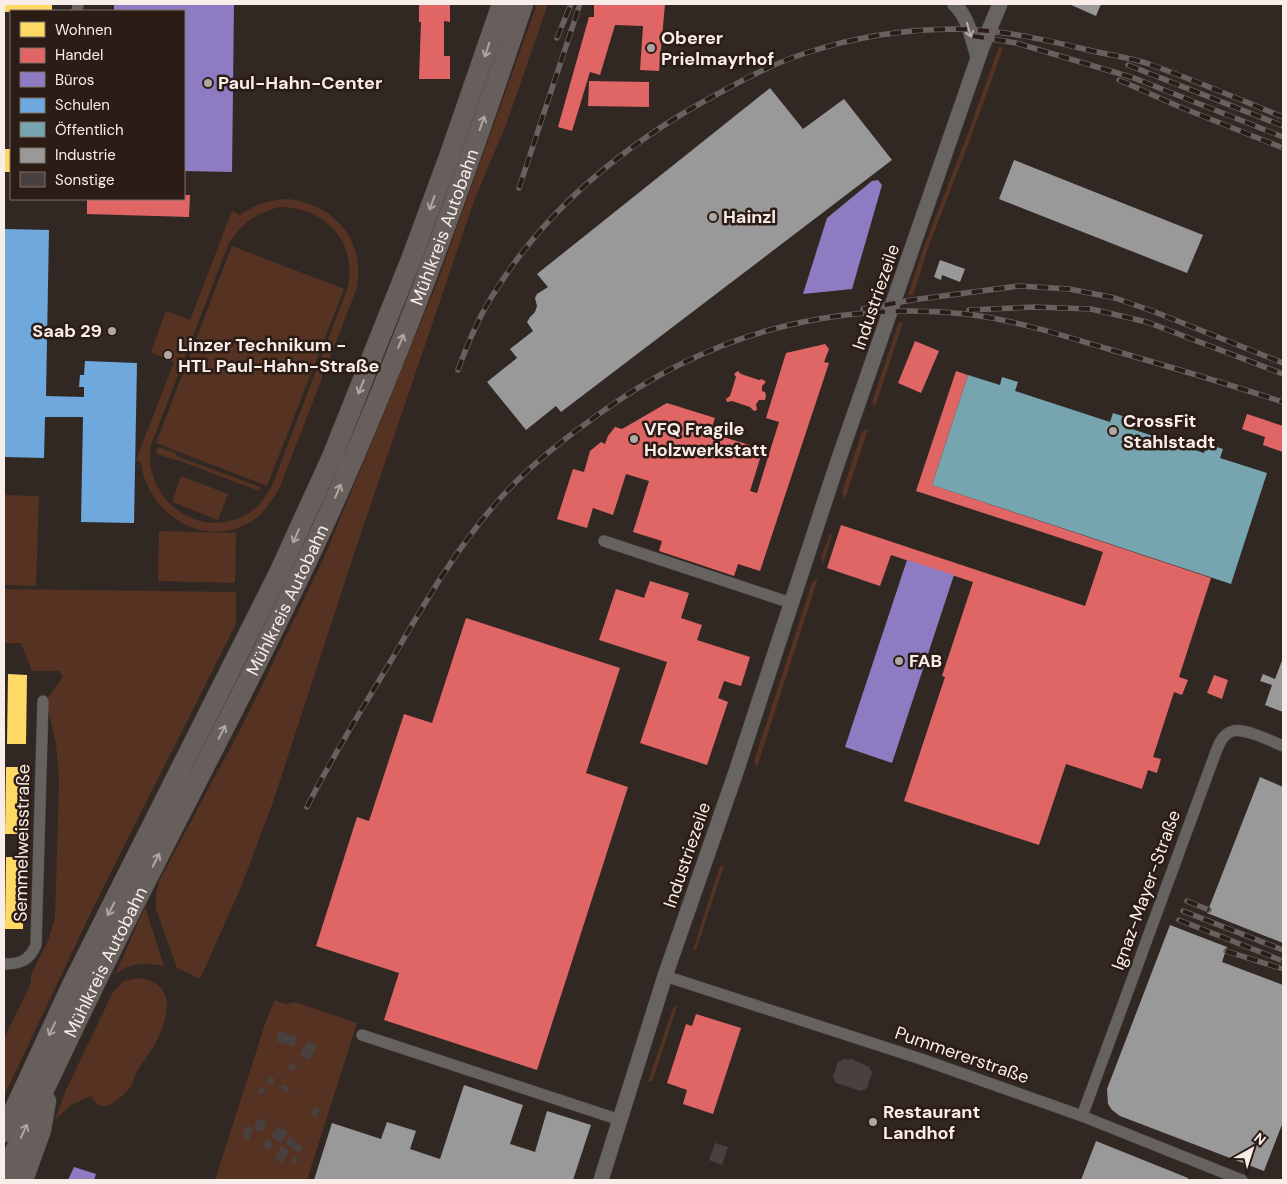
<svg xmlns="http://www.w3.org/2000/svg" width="1287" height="1184" viewBox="0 0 1287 1184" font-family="'DM Sans',sans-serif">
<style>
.green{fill:#553222;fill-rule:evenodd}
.homes{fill:#ffd966}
.shops{fill:#e06666}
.offices{fill:#8e7cc3}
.schools{fill:#6fa8dc}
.public{fill:#76a5af}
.industry{fill:#999}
.building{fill:#49413f}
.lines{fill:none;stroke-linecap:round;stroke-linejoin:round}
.minor-casing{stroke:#4c4440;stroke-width:12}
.tertiary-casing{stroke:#4c4440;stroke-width:15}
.secondary-casing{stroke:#4c4440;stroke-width:16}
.motorway-casing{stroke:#4c4440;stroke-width:21}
.minor{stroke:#666260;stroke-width:11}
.tertiary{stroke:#666260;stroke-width:14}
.secondary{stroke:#686462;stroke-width:15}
.motorway{stroke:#665f5b;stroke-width:20}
.rail-casing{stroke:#676160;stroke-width:5.5}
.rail{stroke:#2c1c16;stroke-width:4;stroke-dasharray:11;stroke-linecap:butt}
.oneway{stroke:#b6aeab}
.oneway2{stroke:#afa6a2}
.poi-dot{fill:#b2a8a3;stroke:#2c1c16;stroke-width:2}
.labels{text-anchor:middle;stroke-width:5;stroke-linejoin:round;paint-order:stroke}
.poi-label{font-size:18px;font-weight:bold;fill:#f8ede8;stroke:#2c1c16;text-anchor:start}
.street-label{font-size:18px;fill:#f8ede8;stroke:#2c1c16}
</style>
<rect width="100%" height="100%" fill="#312824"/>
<g class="green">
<path d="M537,4H548L506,125L475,198L354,554L272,805L241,887L200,979L177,968L156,909V895L159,881L242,726L322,562L382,418L438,280Z"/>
<path d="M999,47L1003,48L971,137L928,248L913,295H908L924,247L967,136Z"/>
<path d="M288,199C336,205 367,242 356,290L279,489C272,501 264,513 252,521C205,551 147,514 141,463L136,460L174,362L151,352L166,311L190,320L232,211L239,214V216C255,204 269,200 288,199ZM281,207C326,208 357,242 348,287L272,486C266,497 258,508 247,514C198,542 142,498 151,445L228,245C241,224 256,212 281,207Z"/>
<path d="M232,246L344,289L267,486L156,443Z"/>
<path d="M899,322H903L875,407L872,402Z"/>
<path d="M866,429H868L845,499L842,492L862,432Z"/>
<path d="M158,447L176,453V456L260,487L259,491L175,459L174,460L155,453Z"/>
<path d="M181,476L228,494L218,520L172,502Z"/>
<path d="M4,495L39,496L36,586L4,585Z"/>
<path d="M159,531L236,533L235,583L158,581Z"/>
<path d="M830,534L832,535L823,565L821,557Z"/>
<path d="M818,578L757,767L754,761L812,583Z"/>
<path d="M4,589L236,592V624L94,906L4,1096V1039L31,983V975L48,941L55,918L59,782L56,744L48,709V697L63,677L59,671H32L21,643H4Z"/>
<path d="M720,866H724L696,950H693Z"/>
<path d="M145,907L164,966C145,963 130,962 115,975Z"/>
<path d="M138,978C180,983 168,1021 153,1047C148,1056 141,1064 136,1073C134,1076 133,1080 132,1084C128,1092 117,1101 109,1105C101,1109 95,1102 91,1096L71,1105L55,1120L66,1090L113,992L124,981Z"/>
<path d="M275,1000L285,1004L295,1002L357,1023L307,1180H215L266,1021Z"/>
<path d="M674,1006L677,1007L652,1082L648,1081Z"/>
</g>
<g class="homes">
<path d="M4,4H52V11L4,12Z"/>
<rect x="4" y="149" width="7" height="23"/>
<path d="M8,674L27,675L26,744H7Z"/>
<path d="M6,767H26L25,834H5Z"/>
<path d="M6,857H24L23,929H5Z"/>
</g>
<g class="shops">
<path d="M419,4H450V22L444,21V56H450V79H419L421,22H419Z"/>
<path d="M594,4H665L659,71L640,70L643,26L615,25L600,75L590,72L572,131L558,127L589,17H594Z"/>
<path d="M589,81L649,82V107L588,106Z"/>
<path d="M184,195H190L189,217L87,214V199H184Z"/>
<path d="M915,341L939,351L921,393L898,383Z"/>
<path d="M825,344L829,349L824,362L829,363L760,571L738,564L734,576L659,551L662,541L633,532L649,481L626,474L613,515L593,508L587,528L557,519L573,469L584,472L590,451L601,442L605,444L608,436L615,427L622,429L667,403L715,418L710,433L763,449L750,491L757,493L779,422L766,418L786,353Z"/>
<path d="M738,371L741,374L759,380L762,379L766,382L762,386V391L765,392L766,395L765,400H759L756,404L757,410L754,411L750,407L732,401L727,402L726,399L730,396L736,377L734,374Z"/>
<path d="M956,371L968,375L932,485L1211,578L1179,677L1188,680L1182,695L1174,692L1153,757L1161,759L1157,773L1148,770L1142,789L1066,764L1039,845L904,801L945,677L942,676L973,582L891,555L880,586L827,568L841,525L1085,606L1103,552L916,491Z"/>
<path d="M1247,414L1283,426V452L1263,445L1265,437L1242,429Z"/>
<path d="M650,581L689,593L681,618L702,625L697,640L750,657L741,686L724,681L718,698L728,702L707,765L640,743L667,662L599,640L616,589L644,598Z"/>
<path d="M466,618L620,668L586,773L628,787L537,1070L384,1020L399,973L316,946L357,817L369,821L404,714L432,723Z"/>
<path d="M1214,675L1228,680L1222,699L1207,693Z"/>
<path d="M696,1014L741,1028L713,1114L683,1104L687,1090L667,1083L686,1024L692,1026Z"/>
</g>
<g class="offices">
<path d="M114,4H234L232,172L184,171V11H114Z"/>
<path d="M878,180L882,185L852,289L803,294L827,218L872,181Z"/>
<path d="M907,560L954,575L892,763L845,747Z"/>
<path d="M74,1167L96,1174L94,1180H68Z"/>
</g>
<path class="schools" d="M4,229L49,230L46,396L84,397V387H79L80,375H84L85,361L137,363L134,523L81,522L83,417H45L44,458L4,457Z"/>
<path class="public" d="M968,375L1000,385L1002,377L1018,382L1015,391L1110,422L1113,413L1129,418L1126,427L1204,453L1207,444L1223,449L1220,458L1267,473L1231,584L932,485Z"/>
<g class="industry">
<path d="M1069,4H1101L1096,16Z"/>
<path d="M770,88L803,129L844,99L892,160L561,412L556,406L526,430L487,382L517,358L510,349L533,331L527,322L530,317L535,312L537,306L535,298L537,294L548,287L537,274Z"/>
<path d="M1014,160L1203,235L1187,273L999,199Z"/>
<path d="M940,260L965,269L960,282L942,275L941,280L934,277Z"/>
<path d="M1283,658V712L1265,705L1272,685L1260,681L1263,674L1275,679Z"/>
<path d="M1260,777L1283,787V943L1207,913Z"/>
<path d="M1170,925L1227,947L1222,962L1283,985V1122L1264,1171L1120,1116L1112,1110L1108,1104L1107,1089Z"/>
<path d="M464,1085L523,1105L510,1144L526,1149L535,1152L547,1111L591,1125L573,1180H314L332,1123L381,1139L387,1122L416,1131L410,1149L440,1159Z"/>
<path d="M1096,1141L1188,1178L1187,1180H1081Z"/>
</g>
<g class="building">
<path d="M279,1031L297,1037L294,1047L276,1041Z"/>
<path d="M308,1041L317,1047L309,1060L299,1055Z"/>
<path d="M849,1058L869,1067L872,1073L867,1088L861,1091L836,1083L833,1077L838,1062L844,1059L849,1060Z"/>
<path d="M291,1063L297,1066L294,1071L288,1069Z"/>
<path d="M270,1076L275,1079L272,1085L267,1082Z"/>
<path d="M283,1084L290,1088L288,1093L280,1088Z"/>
<path d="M260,1087L265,1089L263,1095L258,1093Z"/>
<path d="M314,1107L320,1110L316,1117L310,1113Z"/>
<path d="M258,1118L267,1122L263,1132L254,1128Z"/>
<path d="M246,1126L253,1128L249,1140L242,1138Z"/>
<path d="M278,1126L288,1132L281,1143L271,1136Z"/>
<path d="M289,1136L303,1148L299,1153L285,1142Z"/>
<path d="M267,1139L273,1142L269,1150L263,1147Z"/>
<path d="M715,1143L728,1147L722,1165L709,1160Z"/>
<path d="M281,1146L289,1150L283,1163L275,1159Z"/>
<path d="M294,1156L298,1158L294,1165L291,1163Z"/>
</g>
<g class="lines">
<g class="minor-casing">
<g id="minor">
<path d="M77,11L78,4"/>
<path d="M604,541L791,603"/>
<path d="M4,964C20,964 29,961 36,945L43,701"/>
<path d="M665,976L921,1059L1082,1116L1242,1180"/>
<path d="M362,1035L620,1120"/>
<path d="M1082,1116L1217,749C1220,742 1224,733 1233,731C1245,728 1271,741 1283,746"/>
</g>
</g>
<g class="tertiary-casing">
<path id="tertiary" d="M954,4C969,17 972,40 978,59"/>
</g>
<g class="secondary-casing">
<path id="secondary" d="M601,1180L665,976L736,772L837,464L982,47L1000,4"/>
</g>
<g class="motorway-casing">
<g id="motorway">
<path d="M4,1132L72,985L279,573L332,457L412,257L449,157L502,4"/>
<path id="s1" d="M4,1175C51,1074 99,973 150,873C207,760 267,648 320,533C399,361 463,183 523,4"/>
<path d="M23,1180L41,1130L46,1101"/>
</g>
</g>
<use href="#minor" class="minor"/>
<use href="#tertiary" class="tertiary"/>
<use href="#secondary" class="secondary"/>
<use href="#motorway" class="motorway"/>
<g class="rail-casing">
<g id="rail">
<path d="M973,36L1016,43L1134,78L1283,137"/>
<path d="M557,38L571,4"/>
<path d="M1128,65L1283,126"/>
<path d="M1119,80L1180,107L1283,148"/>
<path d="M519,188L580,4"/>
<path d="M863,309L912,300L1019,286L1069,289L1115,298L1155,312L1283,363"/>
<path d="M969,310L1034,307L1091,309L1147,322L1283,374"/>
<path d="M458,370C467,345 477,321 491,298C545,208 630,140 723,91C748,77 775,63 803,54C853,37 905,29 958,29C1001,30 1042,39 1084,49C1104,54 1126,57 1146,63C1192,79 1238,99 1283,117"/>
<path d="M307,807C331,758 361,711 389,664C422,608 454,551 497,502C523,472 556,445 588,422C618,400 648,380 681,364C768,320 870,304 966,314C1015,320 1061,335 1108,349C1167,366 1225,383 1283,402"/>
<path d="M1187,901L1209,910"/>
<path d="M1183,911L1283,950"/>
<path d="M1179,920L1283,961"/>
<path d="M1226,951L1283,969"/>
</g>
</g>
<use href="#rail" class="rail"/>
</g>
<defs><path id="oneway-shaft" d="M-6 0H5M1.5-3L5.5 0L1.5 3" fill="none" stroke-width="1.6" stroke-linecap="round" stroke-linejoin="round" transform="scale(1.25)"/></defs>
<use class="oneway" href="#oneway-shaft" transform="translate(969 30) rotate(74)"/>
<g class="oneway2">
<use href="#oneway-shaft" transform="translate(487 50) rotate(108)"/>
<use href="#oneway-shaft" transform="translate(482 123) rotate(-71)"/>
<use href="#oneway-shaft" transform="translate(432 203) rotate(110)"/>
<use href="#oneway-shaft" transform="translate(401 341) rotate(-68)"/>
<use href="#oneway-shaft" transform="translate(361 387) rotate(112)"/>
<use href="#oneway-shaft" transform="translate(338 491) rotate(-67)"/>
<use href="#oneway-shaft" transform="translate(296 536) rotate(114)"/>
<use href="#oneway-shaft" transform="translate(222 732) rotate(-63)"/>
<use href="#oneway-shaft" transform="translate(156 860) rotate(-63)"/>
<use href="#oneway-shaft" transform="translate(111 909) rotate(117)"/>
<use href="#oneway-shaft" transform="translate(52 1029) rotate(115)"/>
<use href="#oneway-shaft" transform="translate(24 1131) rotate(-65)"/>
</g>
<g class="poi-dot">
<circle cx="651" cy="48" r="5"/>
<circle cx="208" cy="83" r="5"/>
<circle cx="713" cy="217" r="5"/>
<circle cx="112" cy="331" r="5"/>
<circle cx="168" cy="355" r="5"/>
<circle cx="1113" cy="431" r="5"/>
<circle cx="634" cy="439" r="5"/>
<circle cx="899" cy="661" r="5"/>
<circle cx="873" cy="1122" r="5"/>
</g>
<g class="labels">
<g class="poi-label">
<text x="661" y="44">Oberer<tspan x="661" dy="21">Prielmayrhof</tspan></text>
<text x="218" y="89">Paul-Hahn-Center</text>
<text x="723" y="223">Hainzl</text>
<text x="102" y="337" text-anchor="end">Saab 29</text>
<text x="178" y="351">Linzer Technikum -<tspan x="178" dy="21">HTL Paul-Hahn-Straße</tspan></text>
<text x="1123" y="427">CrossFit<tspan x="1123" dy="21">Stahlstadt</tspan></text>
<text x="644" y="435">VFQ Fragile<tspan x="644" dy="21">Holzwerkstatt</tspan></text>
<text x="909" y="667">FAB</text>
<text x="883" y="1118">Restaurant<tspan x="883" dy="21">Landhof</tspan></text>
</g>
<g class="street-label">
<text dy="6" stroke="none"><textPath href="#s1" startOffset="1046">Mühlkreis Autobahn</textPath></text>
<text transform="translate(876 297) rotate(-71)" y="6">Industriezeile</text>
<text dy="6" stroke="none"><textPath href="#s1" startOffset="641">Mühlkreis Autobahn</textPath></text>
<text transform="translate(22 843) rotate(-89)" y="6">Semmelweisstraße</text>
<text transform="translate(687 855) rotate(-71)" y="6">Industriezeile</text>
<text transform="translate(1146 890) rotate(-70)" y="6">Ignaz-Mayer-Straße</text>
<text dy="6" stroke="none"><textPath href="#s1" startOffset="236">Mühlkreis Autobahn</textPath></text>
<text transform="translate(962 1055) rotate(19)" y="6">Pummererstraße</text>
</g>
</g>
<rect width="1287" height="1184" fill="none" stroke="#f8ede8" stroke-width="10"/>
<rect x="10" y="10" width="175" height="190" fill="#2c1c16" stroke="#7e706a"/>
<rect x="20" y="22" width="25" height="15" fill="#ffd966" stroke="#7e706a"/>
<text x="55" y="35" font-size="15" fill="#f8ede8">Wohnen</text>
<rect x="20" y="48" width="25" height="15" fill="#e06666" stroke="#7e706a"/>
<text x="55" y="60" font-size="15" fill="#f8ede8">Handel</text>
<rect x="20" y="72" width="25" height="15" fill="#8e7cc3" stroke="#7e706a"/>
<text x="55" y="85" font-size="15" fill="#f8ede8">Büros</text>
<rect x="20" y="98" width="25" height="15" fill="#6fa8dc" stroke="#7e706a"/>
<text x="55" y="110" font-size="15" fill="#f8ede8">Schulen</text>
<rect x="20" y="122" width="25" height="15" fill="#76a5af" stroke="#7e706a"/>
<text x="55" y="135" font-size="15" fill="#f8ede8">Öffentlich</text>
<rect x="20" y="148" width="25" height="15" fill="#999999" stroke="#7e706a"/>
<text x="55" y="160" font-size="15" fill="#f8ede8">Industrie</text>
<rect x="20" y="172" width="25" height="15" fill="#49413f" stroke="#7e706a"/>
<text x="55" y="185" font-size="15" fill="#f8ede8">Sonstige</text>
<g transform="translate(1252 1149) rotate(39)" stroke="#2c1c16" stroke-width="4" paint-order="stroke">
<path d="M0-4L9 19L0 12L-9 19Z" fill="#f8ede8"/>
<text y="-8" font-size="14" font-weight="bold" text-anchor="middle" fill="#f8ede8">N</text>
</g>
</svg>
